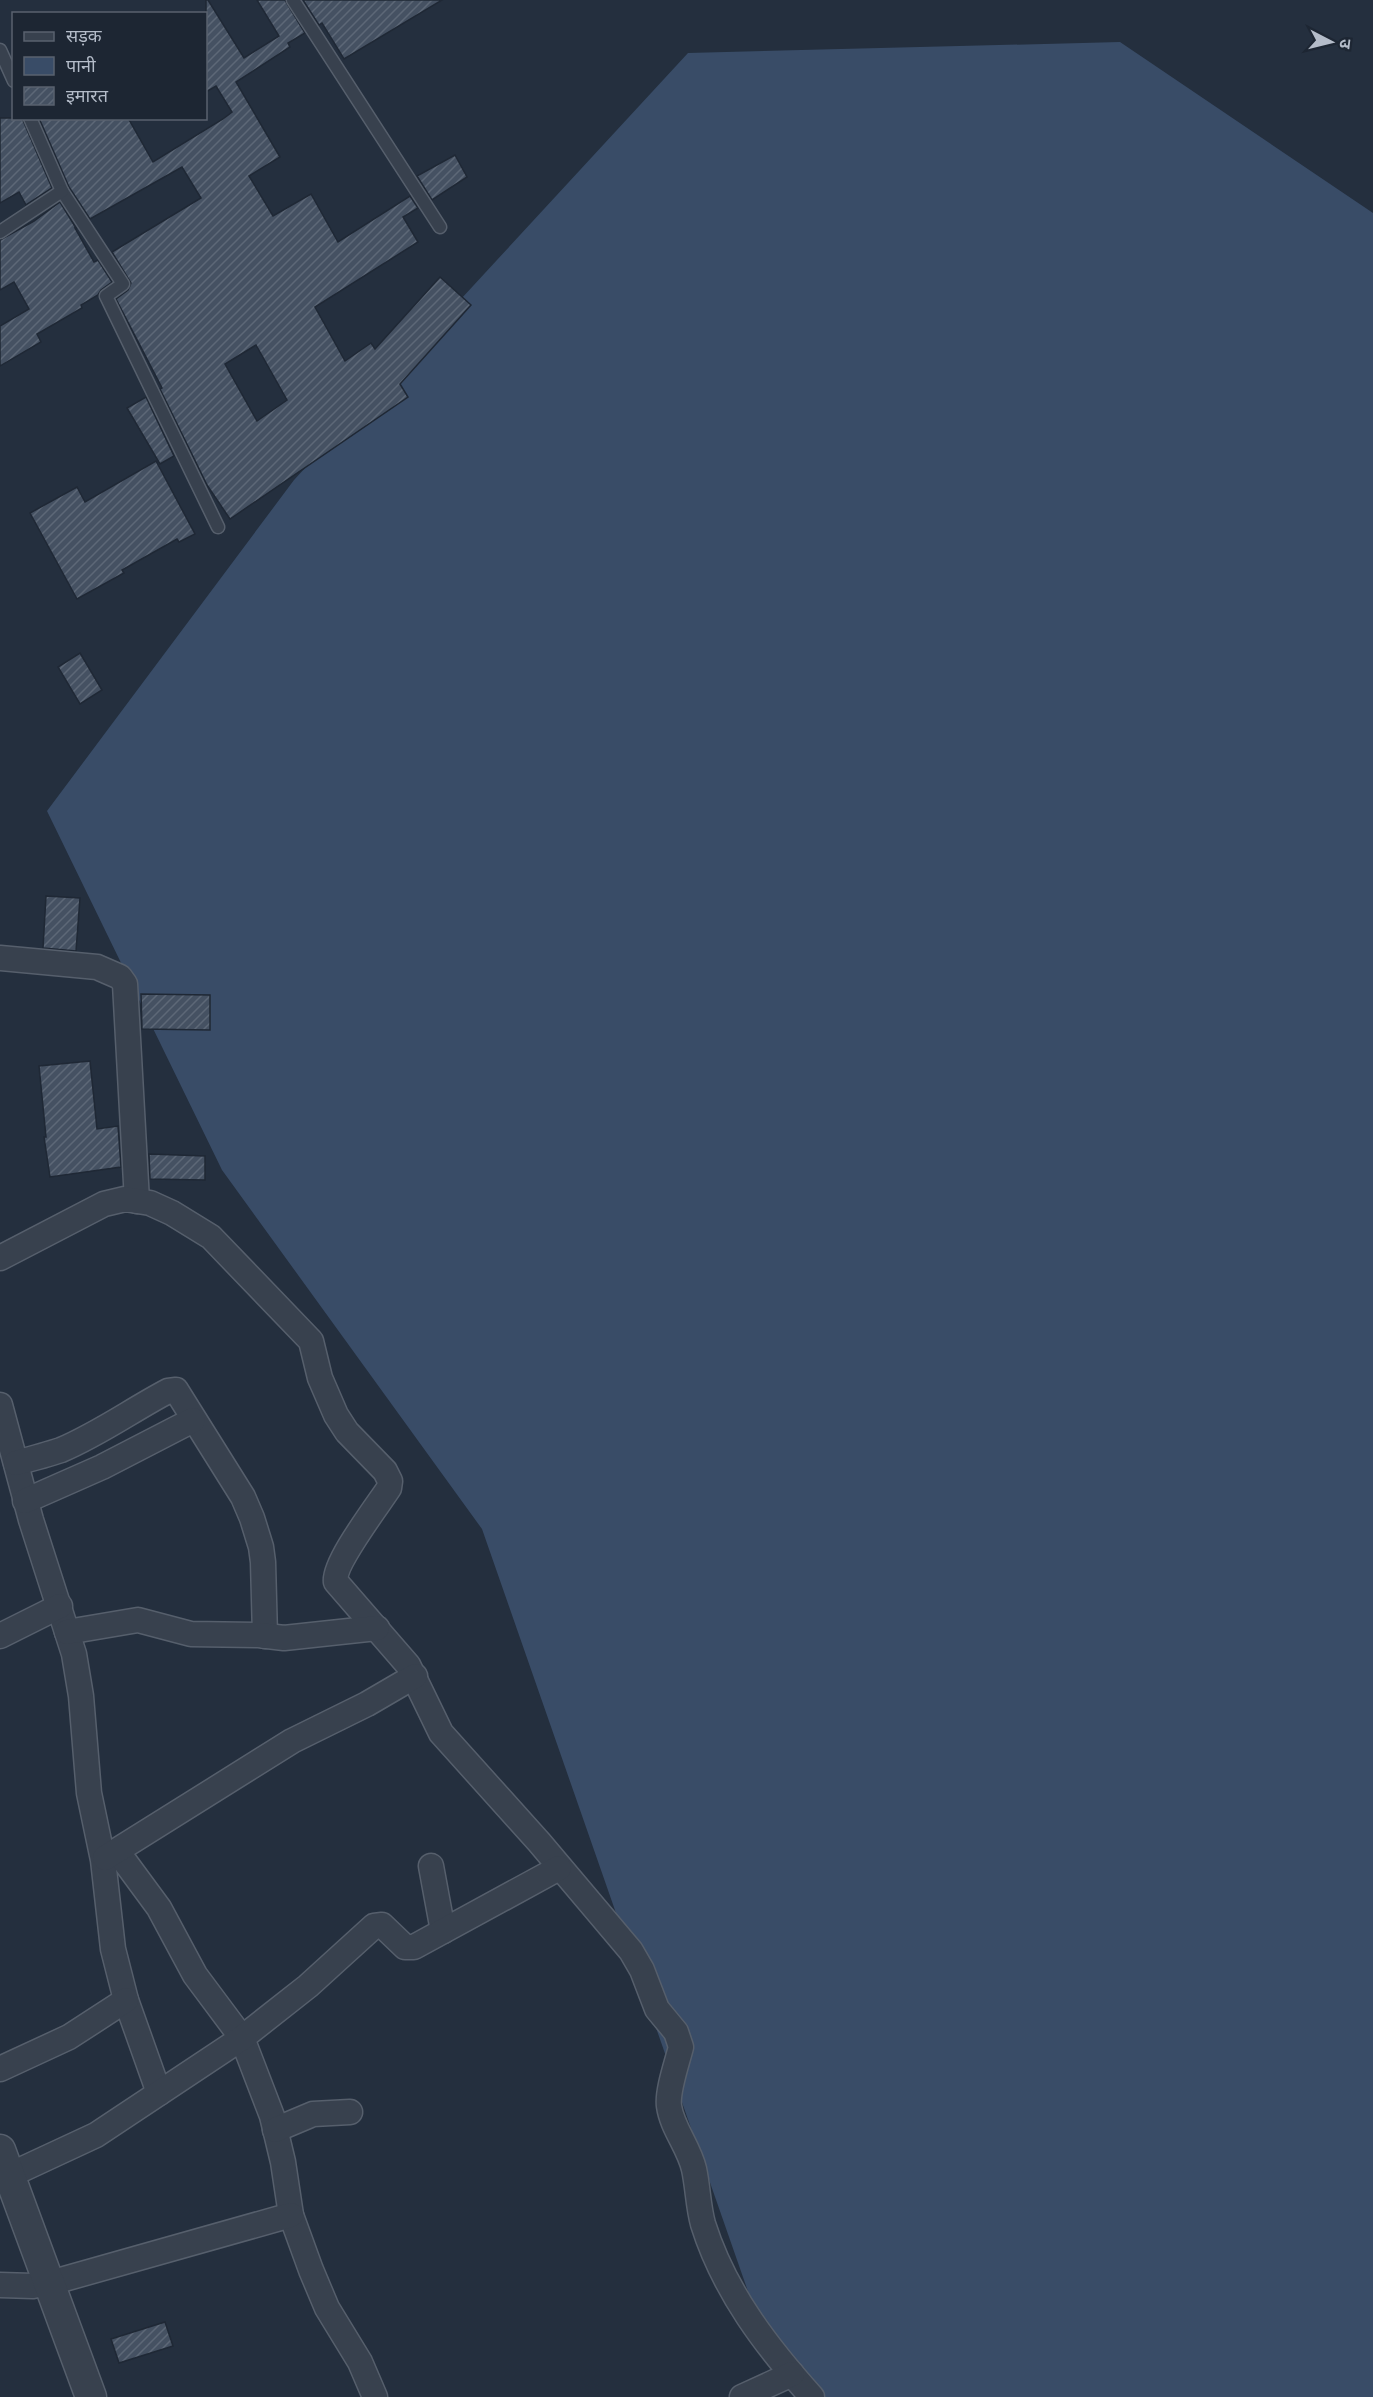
<svg xmlns="http://www.w3.org/2000/svg" width="1373" height="2397" viewBox="0 0 1373 2397" font-family="'Open Sans','Noto Sans Devanagari',sans-serif">
<style>
.water{fill:#394c67}
.building{fill:url(#building-hatch);stroke:#1f2835;stroke-width:1.5;fill-rule:evenodd}
.lines{fill:none;stroke-linecap:round;stroke-linejoin:round}
.service-casing{stroke:#565f6c;stroke-width:15}
.minor-casing{stroke:#565f6c;stroke-width:27}
.tertiary-casing{stroke:#565f6c;stroke-width:33}
.service{stroke:#38414e;stroke-width:12}
.minor{stroke:#38414e;stroke-width:24}
.tertiary{stroke:#38414e;stroke-width:30}
</style>
<defs>
<pattern id="building-hatch" width="6" height="6" patternUnits="userSpaceOnUse" patternTransform="scale(1.5)"><rect width="6" height="6" fill="#455162"/><path d="M-1 1l2-2M0 6l6-6M5 7l2-2" fill="none" stroke="#5d6877"/></pattern>
</defs>
<rect width="100%" height="100%" fill="#242f3e"/>
<path class="water" d="M1120,42L1373,213V2397H807L766,2343L482,1529L222,1170L47,811L294,480L688,53Z"/>
<g class="building">
<path d="M206,0H208L244,58L279,36L257,0H285L305,33L288,43L290,47L236,82L280,157L249,176L273,216L311,194L338,242L410,196L418,208L403,217L418,242L315,307L345,361L371,343L375,349L440,277L471,305L400,384L408,397L230,519L207,485L160,389L162,388L116,299L128,290L131,283L112,252L201,198L182,167L90,219L69,187L39,118H128L153,162L223,119L232,112L216,86L206,92ZM256,345L287,400L257,421L225,364Z"/>
<path d="M303,0H442L344,59L322,23L319,25Z"/>
<path d="M0,118H22L52,188L26,205L19,192L0,203Z"/>
<path d="M455,155L467,177L432,200L417,176Z"/>
<path d="M60,202L76,228H75L94,262L98,260L112,282L101,290L98,295L81,305L82,308L37,334L41,342L0,366V326L29,309L14,282L0,290V240L34,221Z"/>
<path d="M146,397L174,456L160,464L127,408Z"/>
<path d="M156,461L195,534L179,542L177,539L122,570L124,573L77,599L30,513L77,487L85,502Z"/>
<path d="M80,653L102,690L80,704L58,667Z"/>
<path d="M46,896L80,898L76,951L43,948Z"/>
<path d="M141,994L210,995V1030L142,1029Z"/>
<path d="M90,1061L97,1129L118,1126L121,1167L50,1177L44,1137H46L39,1066Z"/>
<path d="M149,1154L205,1156V1180L150,1179Z"/>
<path d="M165,2322L173,2346L119,2363L111,2339Z"/>
</g>
<g class="lines">
<g class="service-casing">
<g id="service">
<path d="M293,0L440,227"/>
<path d="M0,50L14,81"/>
<path d="M30,118L62,191L123,284L106,296L218,527"/>
<path d="M0,232L62,191"/>
</g>
</g>
<g class="minor-casing">
<g id="minor">
<path d="M0,958L97,967L120,977L125,984L137,1201"/>
<path d="M0,1258L104,1204L125,1199L150,1203L172,1213L211,1237L311,1341L320,1378L336,1415L347,1432L385,1471L390,1481L389,1488C378,1505 332,1565 336,1582L408,1665L441,1733L539,1842L631,1951L642,1970L657,2009L676,2032L681,2047C677,2063 667,2091 669,2106C672,2128 689,2147 694,2169C698,2187 698,2206 703,2224C724,2291 766,2346 812,2397"/>
<path d="M0,1405L31,1520L74,1654L81,1696L89,1793L103,1860L113,1949L126,2000L159,2093"/>
<path d="M16,1463C31,1459 46,1455 61,1450C99,1434 132,1410 168,1391L176,1390L243,1497L252,1518L261,1547L263,1562L265,1636"/>
<path d="M25,1501L102,1467L193,1420"/>
<path d="M67,1632L138,1620L191,1634L259,1635L284,1638L377,1628"/>
<path d="M0,1636L60,1606"/>
<path d="M117,1851L159,1908L195,1975L242,2038L272,2116L283,2162L291,2215L311,2270L327,2308L360,2362L375,2397"/>
<path d="M105,1858L292,1741L367,1704L415,1676"/>
<path d="M431,1866L443,1931"/>
<path d="M0,2069L69,2037L126,2000"/>
<path d="M275,2130L313,2114L350,2112"/>
<path d="M10,2175L96,2135L242,2038L308,1986L374,1926L382,1925L405,1947H414L559,1868"/>
<path d="M0,2285L33,2286L50,2283L291,2215"/>
<path d="M742,2397L792,2374"/>
</g>
</g>
<g class="tertiary-casing">
<path id="tertiary" d="M0,2150L91,2397"/>
</g>
<use href="#service" class="service"/>
<use href="#minor" class="minor"/>
<use href="#tertiary" class="tertiary"/>
</g>
<rect x="12" y="12" width="195" height="108" fill="#1d2633" stroke="#59626f" stroke-width="1.5"/>
<rect x="24" y="32" width="30" height="9" fill="#38414e" stroke="#59626f" stroke-width="1.5"/>
<text x="66" y="42" font-size="18" fill="#b4bcc9">सड़क</text>
<rect x="24" y="57" width="30" height="18" fill="#394c67" stroke="#59626f" stroke-width="1.5"/>
<text x="66" y="72" font-size="18" fill="#b4bcc9">पानी</text>
<rect x="24" y="87" width="30" height="18" fill="url(#building-hatch)" stroke="#59626f" stroke-width="1.5"/>
<text x="66" y="102" font-size="18" fill="#b4bcc9">इमारत</text>
<g transform="translate(1331 42) rotate(97)" stroke="#1d2633" stroke-width="4.5" paint-order="stroke">
<path d="M0-4.5L10 22L0 15L-10 22Z" fill="#b4bcc9"/>
<text y="-9" font-size="16" font-weight="bold" text-anchor="middle" fill="#b4bcc9">उ</text>
</g>
</svg>
